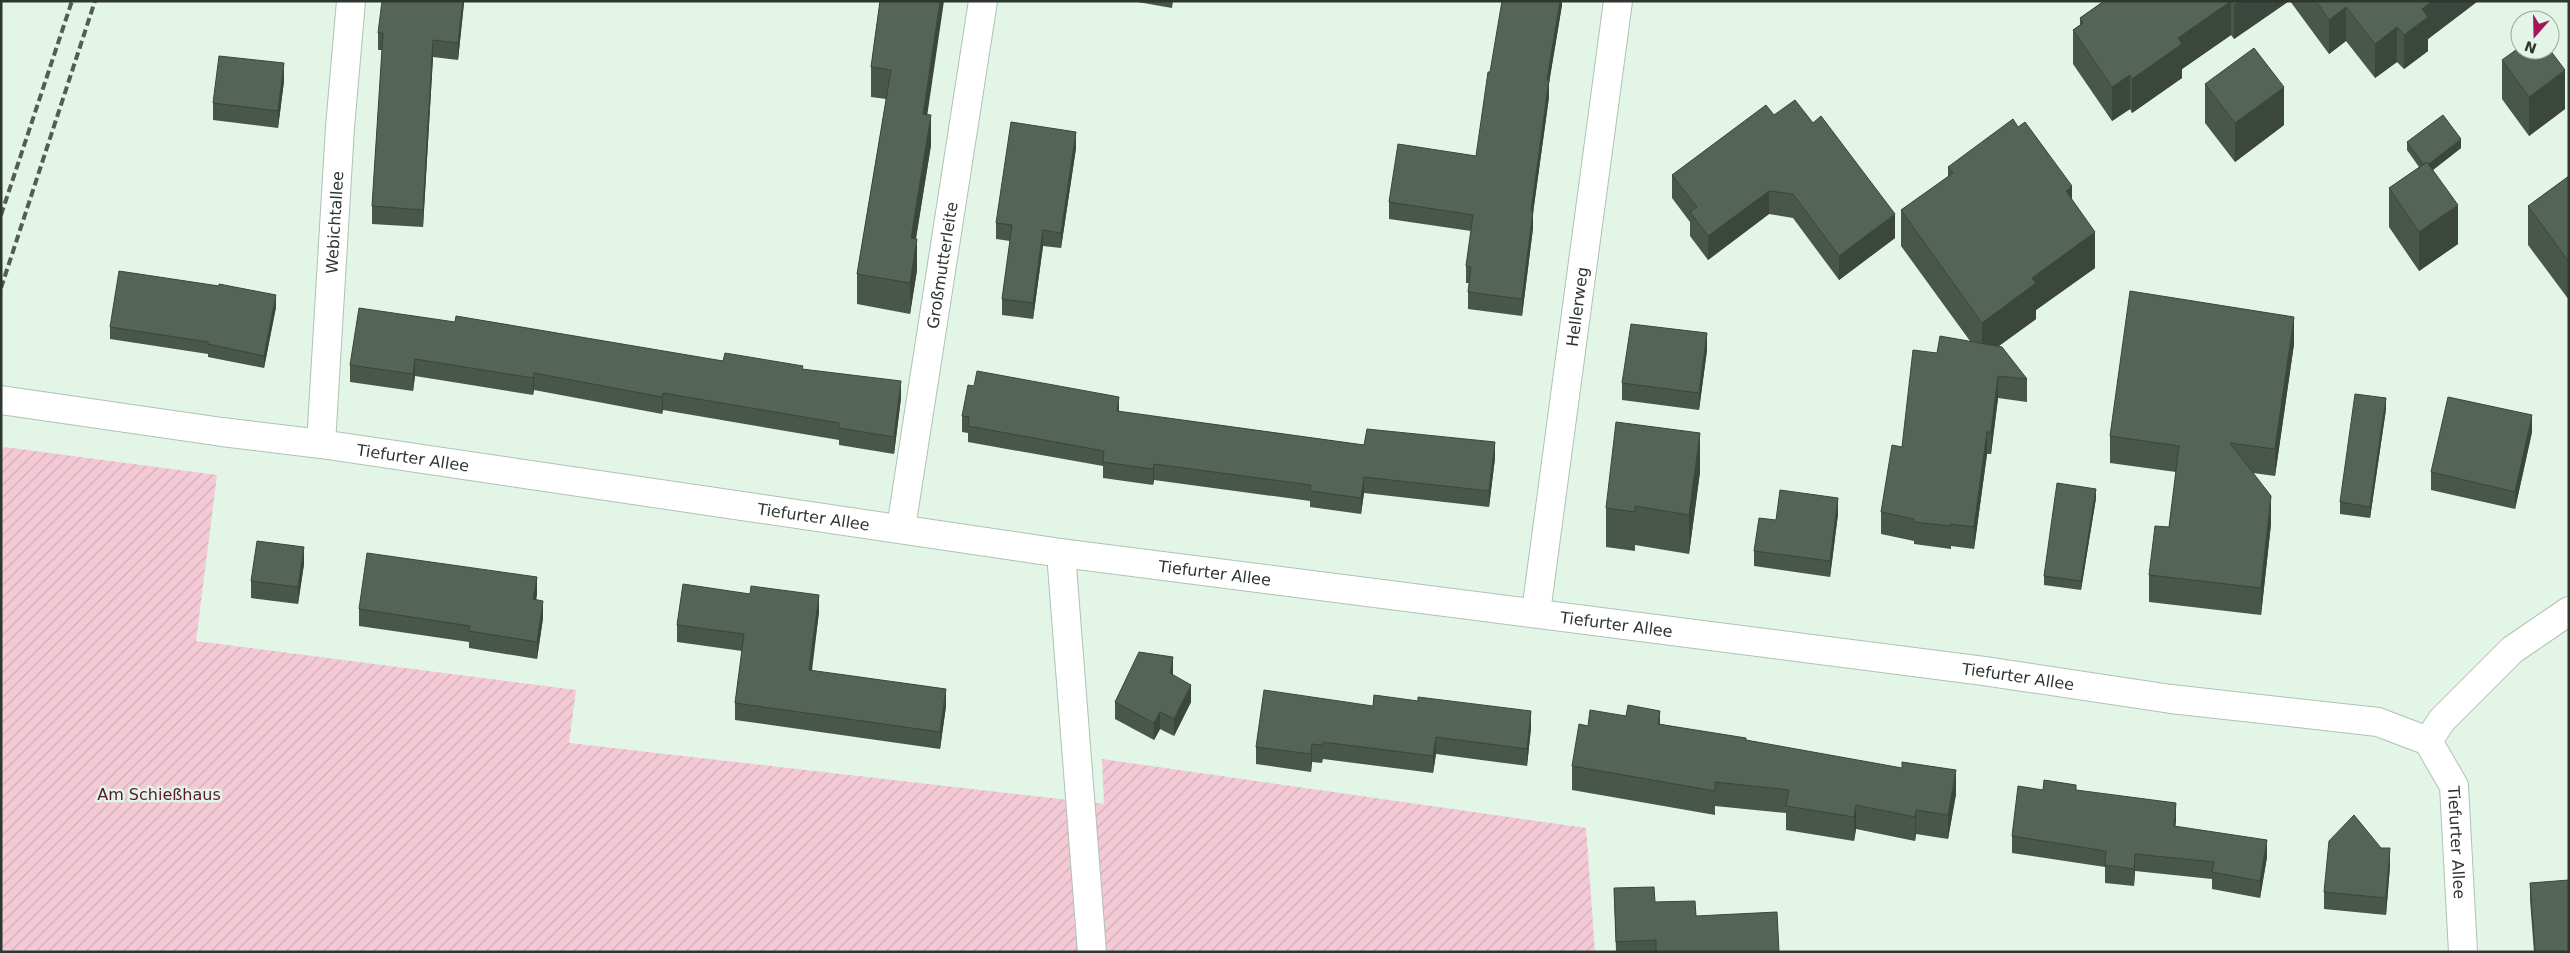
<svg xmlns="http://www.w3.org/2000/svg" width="2570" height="953" viewBox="0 0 2570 953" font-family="'DejaVu Sans',sans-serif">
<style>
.garden{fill:url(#garden-furrows)}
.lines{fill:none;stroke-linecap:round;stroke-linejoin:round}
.street-casing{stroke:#afc2b3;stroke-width:30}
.street{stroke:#fff;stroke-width:28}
.rail{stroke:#535d55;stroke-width:4;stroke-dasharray:8 4;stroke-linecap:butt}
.wall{fill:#48564b}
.shaded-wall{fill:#3b463d}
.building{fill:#546457;stroke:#3b463d}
.labels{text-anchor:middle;stroke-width:5;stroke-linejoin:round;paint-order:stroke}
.street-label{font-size:16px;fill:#2e3630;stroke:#e2f5e6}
.park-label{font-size:16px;fill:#571732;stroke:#e2f5e6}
</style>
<defs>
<pattern id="garden-furrows" width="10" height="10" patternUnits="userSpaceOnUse" patternTransform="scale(1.25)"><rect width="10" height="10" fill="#f3c9d6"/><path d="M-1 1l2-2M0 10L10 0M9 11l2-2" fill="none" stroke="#d1adb8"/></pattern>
</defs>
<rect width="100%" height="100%" fill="#e2f5e6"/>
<path class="garden" d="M4,447L217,475L196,641L576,690L569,743L1104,804L1102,759L1586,828L1595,952H1V452Z"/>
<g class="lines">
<g class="street-casing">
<g id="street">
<path id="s1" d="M1,400L222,432L321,444L1061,553L1984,671L2171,699L2378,722L2428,741L2454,786L2463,952"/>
<path id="s2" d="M321,444L340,127L351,1"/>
<path id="s3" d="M901,528L983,1"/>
<path d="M1061,553L1092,952"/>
<path id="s4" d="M1536,612L1618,1"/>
<path d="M2428,741L2442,720L2512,650L2569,611"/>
</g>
</g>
<use href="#street" class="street"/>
<g class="rail">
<path d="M1,215L72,1"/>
<path d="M1,288L95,1"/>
</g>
</g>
<g class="wall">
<path d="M464,1L458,60L433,57L423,227L372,224V206L382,50H378V33Z"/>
<path d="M880,1L927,114L931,145L916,239L917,270L910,314L857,304V274L886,99L871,97V67Z"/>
<path d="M1132,1H1173L1172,8Z"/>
<path d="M1562,1V5L1549,83V97L1533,213V228L1522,316L1468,309V292L1469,283H1466V266L1471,231L1389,219V202L1476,156L1490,72Z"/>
<path d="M2104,1H2289L2234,39L2231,35L2182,69V78L2132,113L2130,109L2112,121L2073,64V30L2080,25V18Z"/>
<path d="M2290,1H2478L2428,39V51L2404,69L2397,62L2375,78L2346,41L2329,54Z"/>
<path d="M2502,60L2565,109L2529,136L2502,99Z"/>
<path d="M284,81L278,128L213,120V103Z"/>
<path d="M2205,84L2284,125L2235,162L2205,123Z"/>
<path d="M1774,115L1895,238L1839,280L1793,218L1769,214L1708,260L1690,236V222L1672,198V175Z"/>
<path d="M2018,127L2072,200L2095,268L2036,310V319L1999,346L2027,379V402L1998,398L1991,454H1987L1974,549L1951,546V549L1914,544V541L1881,534V512L1902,447L1937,353L1970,341L1901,246V210L1948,177V167Z"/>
<path d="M2407,142L2461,148L2433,170L2458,244L2419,271L2389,227V188L2419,167L2407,150Z"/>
<path d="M1076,148L1061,248L1043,246L1033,319L1002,315V299L1010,241L996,239V223Z"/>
<path d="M2569,176V300L2528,245V206Z"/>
<path d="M276,307L264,368L208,357V354L110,339V327Z"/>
<path d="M455,322L723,361L803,369L901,398L894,454L839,445V440L663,410L662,414L534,390L533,395L415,376L413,391L350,382V365Z"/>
<path d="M2294,344L2275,476L2253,473L2271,524L2261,615L2149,602V575L2169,527L2176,472L2110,463V436Z"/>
<path d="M1707,350L1699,410L1622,400V383Z"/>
<path d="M974,386L1119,412L1364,445L1495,458L1489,507L1364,493L1361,514L1310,507V501L1154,480L1153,485L1103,478V466L968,442V433L962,432V416Z"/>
<path d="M2386,409L2370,518L2340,514V502Z"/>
<path d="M2532,432L2515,509L2431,490V472Z"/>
<path d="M1700,472L1689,554L1635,545V551L1606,547V508Z"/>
<path d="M2096,498L2081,590L2044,585V576Z"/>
<path d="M1838,514L1830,577L1754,566V551L1776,520Z"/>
<path d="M304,564L298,604L251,598V581Z"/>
<path d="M537,594L536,600L543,618L537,659L469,648V642L359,626V609Z"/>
<path d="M819,612L812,671L946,706L940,749L735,720V703L742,651L677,642V625Z"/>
<path d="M1173,675L1191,702L1174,736L1160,729L1154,740L1115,719V702Z"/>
<path d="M1660,724L1746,740L1956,794L1948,839L1916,834L1915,841L1856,829L1854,841L1786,830V813L1715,806V815L1572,790V766L1588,726Z"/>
<path d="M1531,728L1527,766L1436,754L1433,773L1323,759L1322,763L1312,762L1311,772L1256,764V747Z"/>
<path d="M2043,790H2076L2176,820L2175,826L2267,857L2260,898L2212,889V879L2135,871L2134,886L2105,883V867L2012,853V836Z"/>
<path d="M2390,866L2386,915L2324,909V892Z"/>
<path d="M2530,883L2569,952H2534L2530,900Z"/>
<path d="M1614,888L1696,916L1779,952H1616Z"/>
</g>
<g class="shaded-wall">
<path d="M463,1H464V4L458,60V43Z"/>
<path d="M940,1H944L923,144V114Z"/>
<path d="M1560,1H1562V5L1549,83V97L1533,213V228L1522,316V299L1531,211L1547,80Z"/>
<path d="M2231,1V35L2182,69V78L2132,113V79L2178,38Z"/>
<path d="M2239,1H2289L2234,39V5Z"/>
<path d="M2432,1H2478L2428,39V51L2404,69V35L2422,9Z"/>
<path d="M2346,7V41L2329,54V20Z"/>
<path d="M2397,27V62L2375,78V44Z"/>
<path d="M433,40V57L423,227V210Z"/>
<path d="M284,63V81L278,128V111Z"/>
<path d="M2565,70V109L2529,136V97Z"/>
<path d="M2130,75V109L2112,121V87Z"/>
<path d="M2284,87V125L2235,162V123Z"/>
<path d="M931,115V145L911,268V238Z"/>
<path d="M1076,132V148L1061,248V233Z"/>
<path d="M2461,139V148L2425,176V167Z"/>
<path d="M2072,186V222L2066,191Z"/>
<path d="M1769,191V214L1708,260V236Z"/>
<path d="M2458,205V244L2419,271V232Z"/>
<path d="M1895,214V238L1839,280V256Z"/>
<path d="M1043,230V246L1033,319V303Z"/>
<path d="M2095,232V268L2036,310V319L1982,358V323L2032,278Z"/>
<path d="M917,239V270L910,314V283Z"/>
<path d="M276,295V307L264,368V356Z"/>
<path d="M2294,317V344L2275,476V449Z"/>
<path d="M1707,333V350L1699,410V393Z"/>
<path d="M415,359V376L413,391V374Z"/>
<path d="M534,373V390L533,395V378Z"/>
<path d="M1998,376V398L1991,454V432Z"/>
<path d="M901,381V398L894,454V437Z"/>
<path d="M663,393V410L662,414V397Z"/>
<path d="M1119,397V413L1117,411Z"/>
<path d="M2386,398V409L2370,518V507Z"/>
<path d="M2532,415V432L2515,509V492Z"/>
<path d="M1987,432V454L1974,549V527Z"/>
<path d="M1700,433V472L1689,554V515Z"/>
<path d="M1495,442V458L1489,507V491Z"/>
<path d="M1154,464V480L1153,485V469Z"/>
<path d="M1364,477V493L1361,514V498Z"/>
<path d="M2096,489V498L2081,590V581Z"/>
<path d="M2271,496V524L2261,615V588Z"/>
<path d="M1838,498V514L1830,577V561Z"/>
<path d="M304,547V564L298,604V587Z"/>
<path d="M537,577V594L533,617V599Z"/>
<path d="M819,595V612L809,687V670Z"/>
<path d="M543,601V618L537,659V642Z"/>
<path d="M1173,657V674L1170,690V673Z"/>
<path d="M1191,685V702L1174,736V719Z"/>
<path d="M946,689V706L940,749V732Z"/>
<path d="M1531,711V728L1527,766V749Z"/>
<path d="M1660,711V735L1658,724Z"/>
<path d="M1160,712V729L1154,740V723Z"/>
<path d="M1436,737V754L1433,773V756Z"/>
<path d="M1312,744V762L1311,772V754Z"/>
<path d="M1956,770V794L1948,839V815Z"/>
<path d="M2176,803V820L2174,843V826Z"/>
<path d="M1856,805V829L1854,841V817Z"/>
<path d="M1916,810V834L1915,841V817Z"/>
<path d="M2267,840V857L2260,898V881Z"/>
<path d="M2390,848V866L2386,915V898Z"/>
<path d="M2135,854V871L2134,886V869Z"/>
</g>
<g class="building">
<path d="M382,1H463L458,43L433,40L423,210L372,206L383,33H378Z"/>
<path d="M880,1H940L923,114L931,115L911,238L917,239L910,283L857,274L891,70L871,67Z"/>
<path d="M1502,1H1560L1547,80H1549L1531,211H1533L1522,299L1468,292L1471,267L1466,266L1473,215L1389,202L1398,144L1476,156L1488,72H1490Z"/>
<path d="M2104,1H2239L2234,5L2231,1L2178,38L2182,44L2132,79L2130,75L2112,87L2073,30L2083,23L2080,18Z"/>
<path d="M2316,1H2432L2422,9L2428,17L2404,35L2397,27L2375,44L2346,7L2329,20Z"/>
<path d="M2520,47V50H2550L2565,70L2529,97L2502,60Z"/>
<path d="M2254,48L2284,87L2235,123L2205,84Z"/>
<path d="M219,56L284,63L278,111L213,103Z"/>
<path d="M1795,100L1813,123L1821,116L1895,214L1839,256L1793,194L1769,191L1708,236L1690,212L1697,207L1672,175L1766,105L1774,115Z"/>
<path d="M2443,115L2461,139L2429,164L2427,162L2423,164L2407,142Z"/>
<path d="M2013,119L2018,127L2025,122L2072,186L2066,191L2095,232L2032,278L2036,283L1982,323L1901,210L1953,173L1948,167Z"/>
<path d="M1011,122L1076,132L1061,233L1043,230L1033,303L1002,299L1012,225L996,223Z"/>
<path d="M2427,162L2458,205L2419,232L2389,188Z"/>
<path d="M2569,176V262L2528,206Z"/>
<path d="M119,271L219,286V284L276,295L264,356L208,344V342L110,327Z"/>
<path d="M2130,291L2294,317L2275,449L2230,443L2271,496L2261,588L2149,575L2155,526L2169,527L2179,446L2110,436Z"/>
<path d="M359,308L455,322L456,316L723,361L725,353L803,366L802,369L901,381L894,437L839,428V423L663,393L662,397L534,373L533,378L415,359L413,374L350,365Z"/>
<path d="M1631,324L1707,333L1699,393L1622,383Z"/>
<path d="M1940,336L2002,347L2027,379L1998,376L1991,432H1987L1974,527L1951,524V526L1914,522V519L1881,512L1892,445L1902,447L1913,350L1937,353Z"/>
<path d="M977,371L1119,397L1117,411L1364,445L1367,429L1495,442L1489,491L1364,477L1361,498L1310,491L1311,485L1154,464L1153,469L1103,462L1104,451L968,426L969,417L962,416L968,385L974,386Z"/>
<path d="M2355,394L2386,398L2370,507L2340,502Z"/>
<path d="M2448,397L2532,415L2515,492L2431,472Z"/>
<path d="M1616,422L1700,433L1689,515L1635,506V512L1606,508Z"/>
<path d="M2057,483L2096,489L2081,581L2044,576Z"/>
<path d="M1780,490L1838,498L1830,561L1754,551L1759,518L1776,520Z"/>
<path d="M257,541L304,547L298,587L251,581Z"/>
<path d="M367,553L537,577L533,599L543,601L537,642L469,631L470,626L359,609Z"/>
<path d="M683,584L750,594L751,586L819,595L809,670L946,689L940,732L735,703L744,634L677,625Z"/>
<path d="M1139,652L1173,657L1170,673L1191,685L1174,719L1160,712L1154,723L1115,702Z"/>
<path d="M1264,690L1373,706L1374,695L1418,701V697L1531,711L1527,749L1436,737L1433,756L1323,742L1322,745L1312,744L1311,754L1256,747Z"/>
<path d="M1628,705L1660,711L1658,724L1746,738V740L1902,768V762L1956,770L1948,815L1916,810L1915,817L1856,805L1854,817L1786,806L1789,790L1715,782V791L1572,766L1579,724L1588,726L1590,710L1626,716Z"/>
<path d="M2044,780L2076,785V790L2176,803L2174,826L2267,840L2260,881L2212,872L2214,862L2135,854L2134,869L2105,865L2106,851L2012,836L2018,786L2043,790Z"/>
<path d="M2354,815L2381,848H2390L2386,898L2324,892L2329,841Z"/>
<path d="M2569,880V952H2535L2530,883Z"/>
<path d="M1654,887L1655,902L1695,901L1696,916L1777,912L1779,952H1656V940L1616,942L1614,888Z"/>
</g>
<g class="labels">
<g class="street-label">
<text dy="6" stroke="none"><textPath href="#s2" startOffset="222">Webichtallee</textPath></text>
<text dy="6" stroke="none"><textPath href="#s3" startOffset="266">Großmutterleite</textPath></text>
<text dy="6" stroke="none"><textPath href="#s4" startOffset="308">Hellerweg</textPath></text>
<text dy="6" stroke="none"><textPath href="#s1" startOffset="416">Tiefurter Allee</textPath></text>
<text dy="6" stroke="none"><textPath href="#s1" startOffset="821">Tiefurter Allee</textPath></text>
<text dy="6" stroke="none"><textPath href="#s1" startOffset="1226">Tiefurter Allee</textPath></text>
<text dy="6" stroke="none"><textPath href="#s1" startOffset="1631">Tiefurter Allee</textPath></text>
<text dy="6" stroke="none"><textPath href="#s1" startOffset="2036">Tiefurter Allee</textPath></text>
<text dy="6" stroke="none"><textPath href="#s1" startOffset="2561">Tiefurter Allee</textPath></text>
</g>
<g class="park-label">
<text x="159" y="800">Am Schießhaus</text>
</g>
</g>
<rect width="2570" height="953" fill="none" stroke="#2e3630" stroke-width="5"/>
<g transform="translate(2535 35) rotate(200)"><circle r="24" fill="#e2f5e6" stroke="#9aa99d"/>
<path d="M0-4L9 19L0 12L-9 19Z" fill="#a4165b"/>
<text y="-8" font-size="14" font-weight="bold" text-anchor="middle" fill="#2e3630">N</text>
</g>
</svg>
